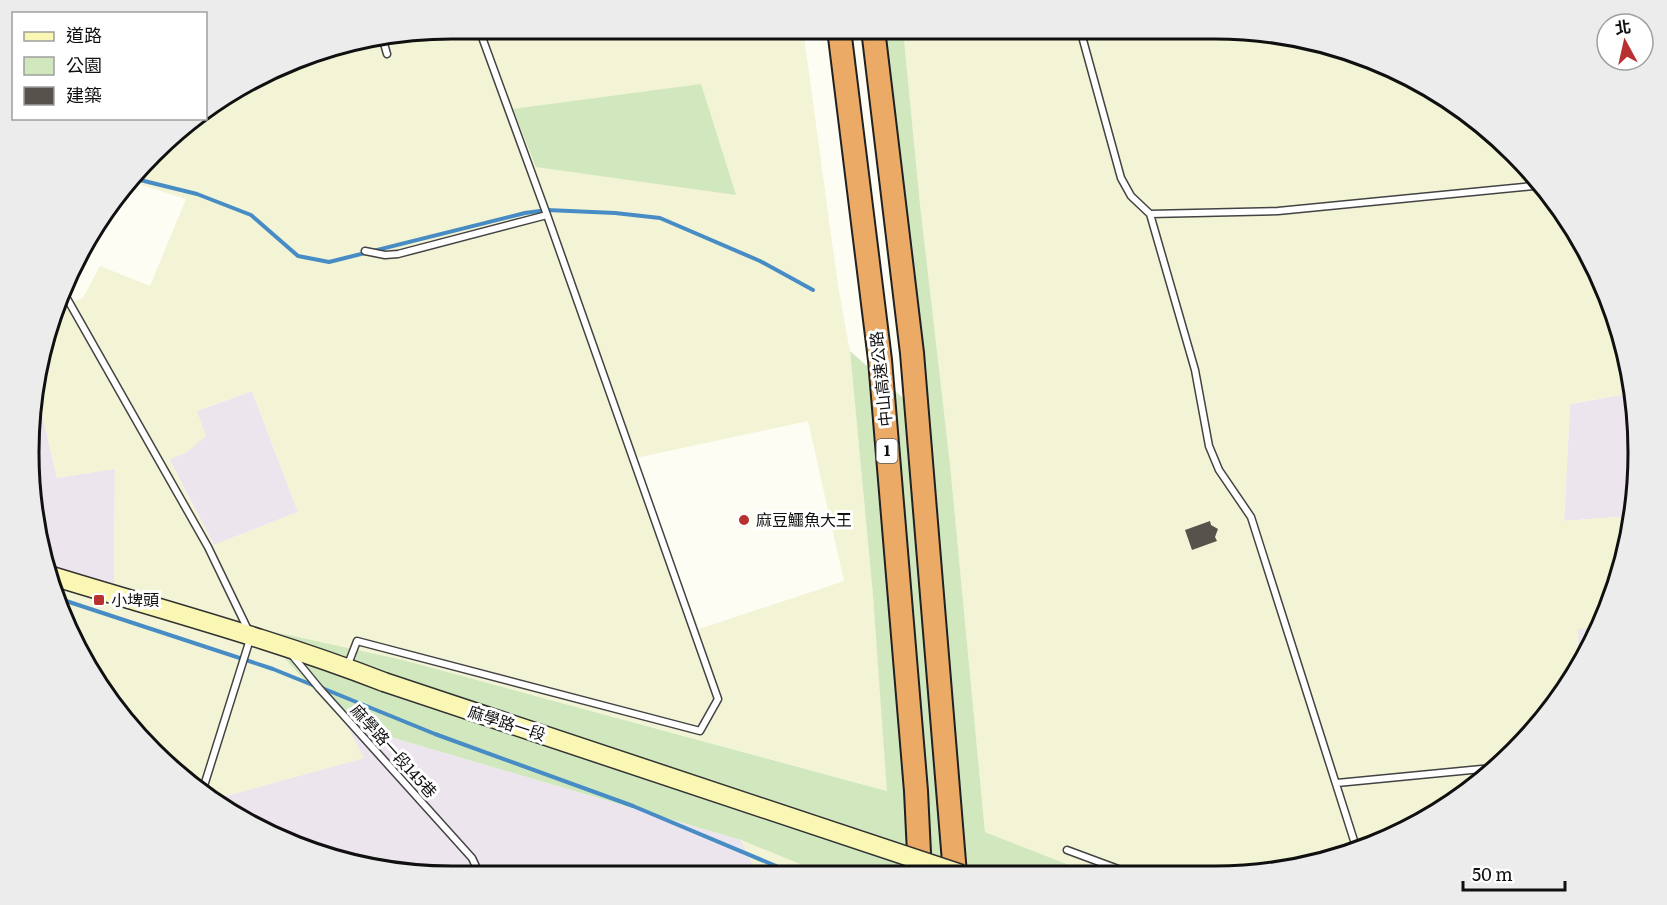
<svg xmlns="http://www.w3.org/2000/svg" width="1667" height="905" viewBox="0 0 1667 905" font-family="Literata,'Noto Sans TC',serif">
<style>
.industrial{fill:#ede5ee}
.farmland{fill:#f3f3d5;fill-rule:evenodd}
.green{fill:#d1e8bf}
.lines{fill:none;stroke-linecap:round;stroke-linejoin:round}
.stream{stroke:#478cc5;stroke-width:4}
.building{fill:#58524d}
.service-casing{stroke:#434343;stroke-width:9}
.secondary-casing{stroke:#323232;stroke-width:21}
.motorway-casing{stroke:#212121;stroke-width:26}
.service{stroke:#fff;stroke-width:6}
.secondary{stroke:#faf6b3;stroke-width:18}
.motorway{stroke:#ebaa65;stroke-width:22}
.secondary-bridge-casing{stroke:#323232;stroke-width:21;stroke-linecap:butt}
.secondary-bridge{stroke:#faf6b3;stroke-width:18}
.poi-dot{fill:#b83130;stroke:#fff;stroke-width:2}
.labels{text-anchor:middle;stroke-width:6;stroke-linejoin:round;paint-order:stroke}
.shield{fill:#fff;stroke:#585858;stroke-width:1.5}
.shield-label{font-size:15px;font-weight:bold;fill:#101010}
.street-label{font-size:16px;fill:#101010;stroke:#fff}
.poi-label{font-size:16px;fill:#101010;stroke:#fff;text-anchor:start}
.rim{fill:none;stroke:#101010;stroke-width:3}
</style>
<rect width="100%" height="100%" fill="#fefdf4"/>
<path class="industrial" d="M252 391 298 512 214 545 169 459 187 452 197 411Z
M1632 393 1638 424 1635 507 1633 516 1564 521 1570 404Z
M38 396 57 478 115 468 114 584 50 568 29 481Z
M1578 628H1598L1582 664 1577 671Z
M346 724 741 840 758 875 425 876 342 862 241 820 215 799 363 758Z"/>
<path class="farmland" d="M453 29H803L838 286 850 351 873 596 888 791 403 660 257 629 346 724 364 758 215 799 134 732 61 615 50 568 114 583 115 469 57 478 38 396 43 343 66 292 72 302 83 298 100 266 150 286 186 199 133 182 192 119 206 118V110L316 51ZM252 391 298 512 214 545 169 460 187 452 206 436 197 411ZM808 421 844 581 699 629 631 459Z
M903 29H1242L1325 43 1426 85 1494 133 1551 194 1595 265 1624 342 1632 393 1570 404 1564 521 1633 516 1616 588 1598 628 1578 629 1577 671 1533 732 1450 805 1376 844 1343 853 1162 873H1140L1077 868 985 832 950 464 920 204Z
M741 840 824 874 758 875Z"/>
<path class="green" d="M880 29H903L920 204 950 464 985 832 1077 868 1140 873 824 874 741 840 346 724 256 628 403 660 887 791 873 596 850 351 921 414Z
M701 84 736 195 536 167 513 109Z"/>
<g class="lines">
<path class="stream" d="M136 179 197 194 251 215 298 256 329 262 525 213 547 210 615 213 660 218 760 261 813 290
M57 598 273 669 315 686
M322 688 435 734 633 806 795 874"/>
</g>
<path class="building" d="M1210 521 1211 525 1218 529 1215 537 1217 541 1192 550 1185 530Z"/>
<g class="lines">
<defs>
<path id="service" d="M1080 29 1121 178 1131 196 1150 214
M383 40 387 54
M365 251 385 255 398 254 547 215
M65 295 208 547 251 636 203 789
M292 655 319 688 472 858 480 875
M347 667 357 641 700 731 718 699 547 215 479 29
M1337 783 1492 768
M1067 850 1129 873
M1357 850 1251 517 1219 470 1209 446 1195 370 1150 214 1278 211 1543 185"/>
<path id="secondary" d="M52 576C163 610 276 640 384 682"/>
<path id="motorway" d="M839 29 880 360 916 791 920 874
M873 29 912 353 955 874"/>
</defs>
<use href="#service" class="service-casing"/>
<use href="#secondary" class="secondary-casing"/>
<use href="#motorway" class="motorway-casing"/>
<use href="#service" class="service"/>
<use href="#secondary" class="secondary"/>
<use href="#motorway" class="motorway"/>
<defs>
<path id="secondary-bridge" d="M384 682 961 874"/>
</defs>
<use href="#secondary-bridge" class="secondary-bridge-casing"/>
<use href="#secondary-bridge" class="secondary-bridge"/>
</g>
<g class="poi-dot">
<circle cx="744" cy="520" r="6"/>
<rect x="93" y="594" width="12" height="12" rx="3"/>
</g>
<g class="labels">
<rect class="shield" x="876.5" y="439" width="21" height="24" rx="4.5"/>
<g class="shield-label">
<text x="887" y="456">1</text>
</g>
<g class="street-label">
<text transform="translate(881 379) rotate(-96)" y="6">中山高速公路</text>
<text transform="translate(507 723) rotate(18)" y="6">麻學路一段</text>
<text transform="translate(394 751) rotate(48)" y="6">麻學路一段145巷</text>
</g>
<g class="poi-label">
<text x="756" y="526">麻豆鱷魚大王</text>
<text x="111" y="606">小埤頭</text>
</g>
</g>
<path d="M0 0H1667V905H0ZM452 39H1215A413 413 0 0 1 1628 452V453A413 413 0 0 1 1215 866H452A413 413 0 0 1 39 453V452A413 413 0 0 1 452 39Z" fill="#ececec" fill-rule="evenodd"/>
<path class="rim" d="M452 39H1215A413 413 0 0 1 1628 452V453A413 413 0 0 1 1215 866H452A413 413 0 0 1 39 453V452A413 413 0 0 1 452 39Z"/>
<rect x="12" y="12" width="195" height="108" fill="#ffffff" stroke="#9f9f9f" stroke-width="1.5"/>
<rect x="24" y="32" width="30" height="9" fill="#faf6b3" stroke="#9f9f9f" stroke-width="1.5"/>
<text x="66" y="42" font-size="18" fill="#101010">道路</text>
<rect x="24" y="57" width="30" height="18" fill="#d1e8bf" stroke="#9f9f9f" stroke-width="1.5"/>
<text x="66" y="72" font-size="18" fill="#101010">公園</text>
<rect x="24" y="87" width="30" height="18" fill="#58524d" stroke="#9f9f9f" stroke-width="1.5"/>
<text x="66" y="102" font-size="18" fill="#101010">建築</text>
<g transform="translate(1625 42) rotate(352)"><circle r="28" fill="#ffffff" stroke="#9f9f9f" stroke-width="1.5"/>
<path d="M0-4.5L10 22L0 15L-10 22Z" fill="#b83130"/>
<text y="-9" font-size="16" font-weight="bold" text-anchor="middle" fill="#101010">北</text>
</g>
<path d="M1463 881v9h102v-9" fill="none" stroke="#101010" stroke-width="3"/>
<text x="1472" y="881" font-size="18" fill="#101010" stroke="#ffffff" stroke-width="4.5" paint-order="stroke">50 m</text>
</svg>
